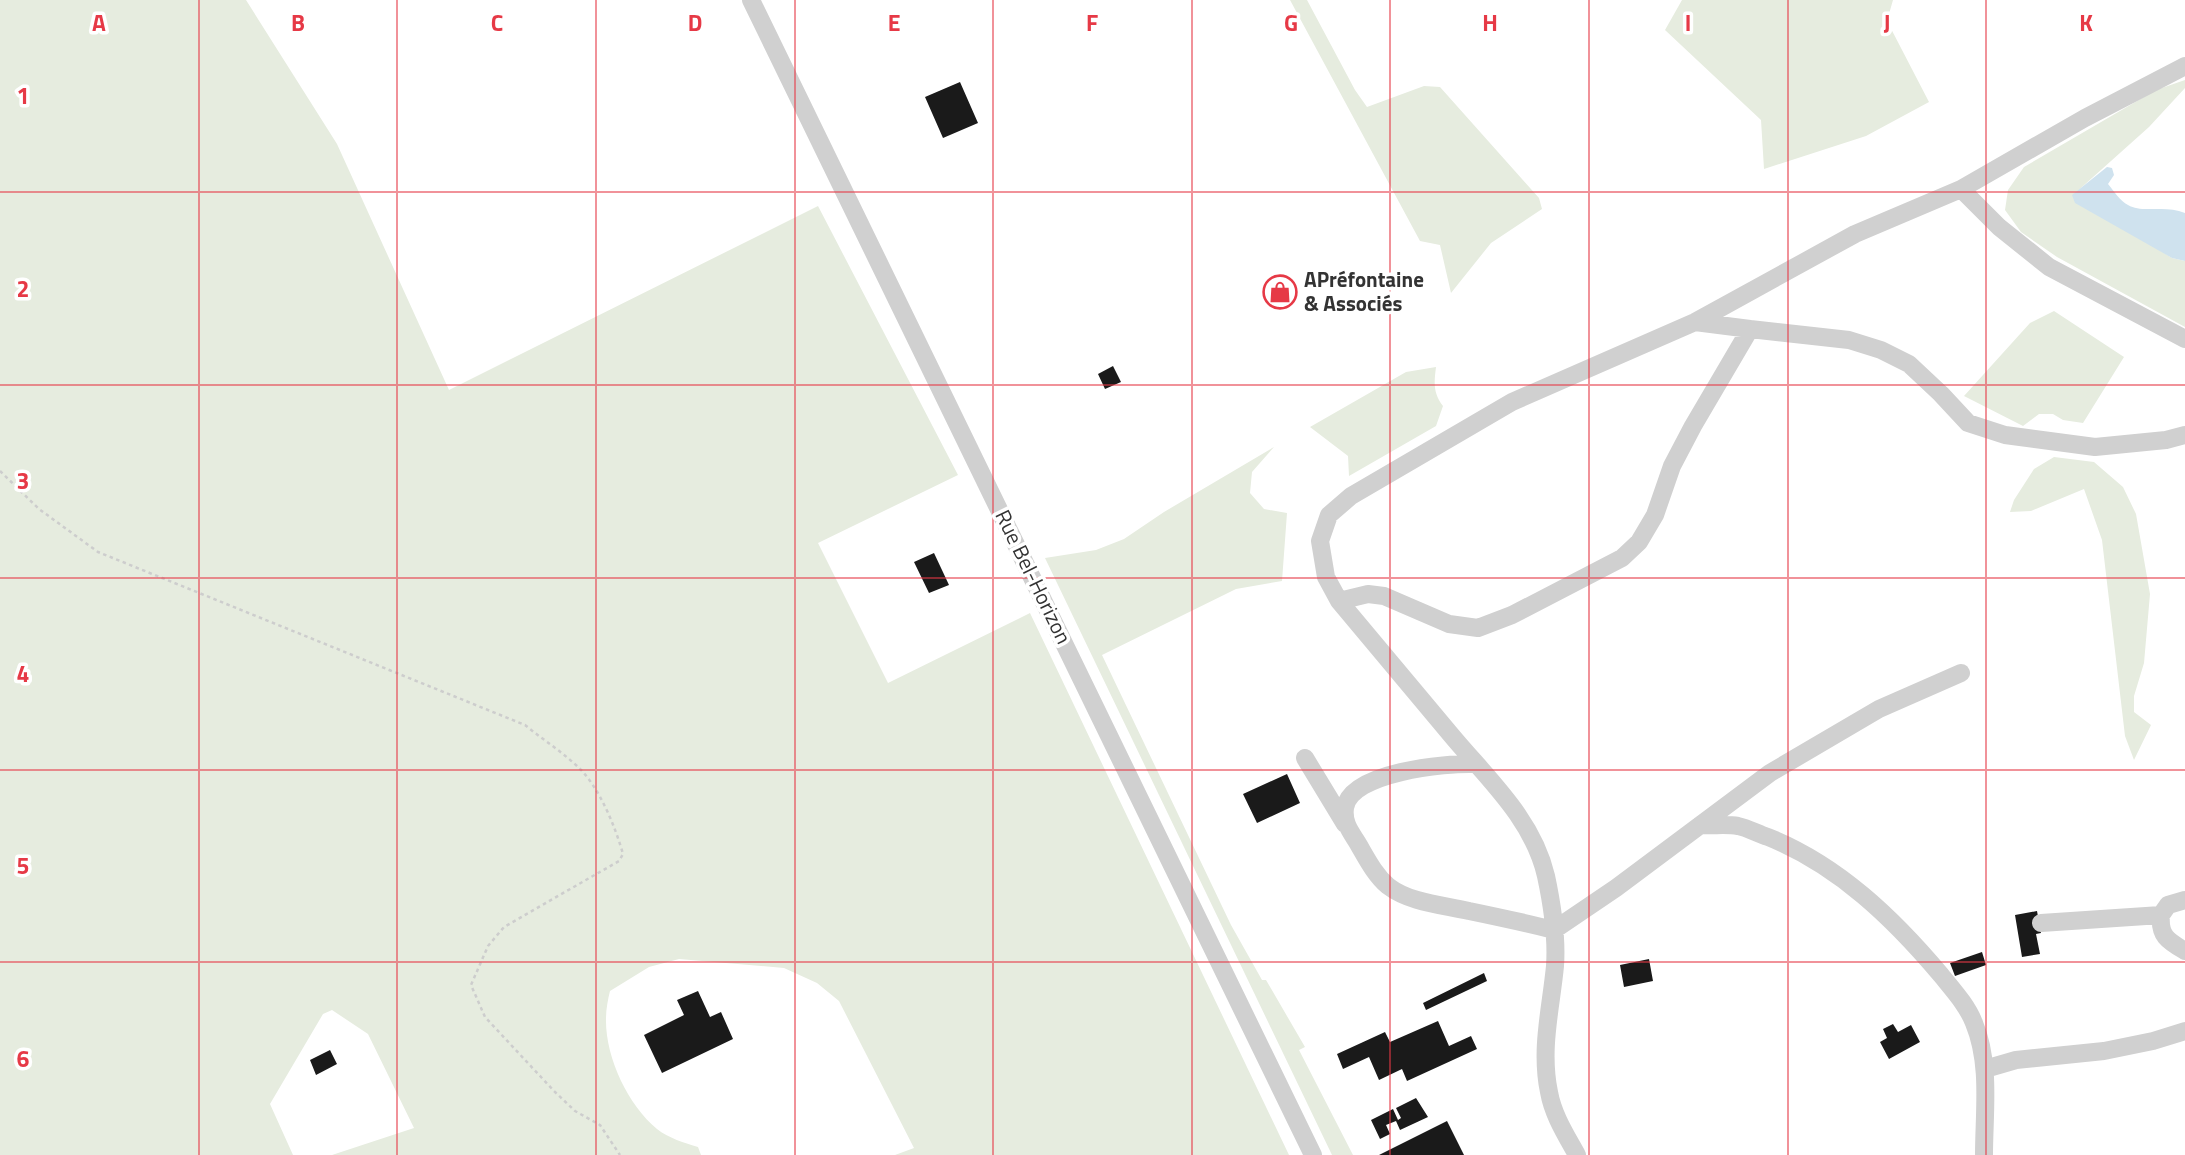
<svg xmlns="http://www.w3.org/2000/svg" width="2185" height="1155" viewBox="0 0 2185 1155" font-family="'Titillium Web',sans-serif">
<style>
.green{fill:#e6ecdf}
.water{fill:#cfe2ee}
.building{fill:#1a1a1a}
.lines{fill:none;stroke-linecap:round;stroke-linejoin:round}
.path{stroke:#cdcdcd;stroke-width:2.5;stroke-dasharray:3.5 3.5;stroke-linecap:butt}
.minor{stroke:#d0d0d0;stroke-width:18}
.grid{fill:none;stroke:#e63946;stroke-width:2;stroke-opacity:0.55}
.labels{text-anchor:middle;stroke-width:7;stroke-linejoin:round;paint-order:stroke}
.poi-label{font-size:21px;font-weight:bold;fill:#333;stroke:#fff;text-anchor:start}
.street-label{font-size:21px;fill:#333;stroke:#fff}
.grid-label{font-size:23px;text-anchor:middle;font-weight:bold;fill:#e63946;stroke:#fff;stroke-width:7;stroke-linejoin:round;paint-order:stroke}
</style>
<rect width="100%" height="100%" fill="#fff"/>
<path class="green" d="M0 0H246L337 144 449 390 818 206 958 475 818 543 888 683 1030 613 1289 1155H895L914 1148 839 1001 817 983 784 968 679 959 649 967 610 991C608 999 606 1009 606 1018 605 1057 628 1105 657 1129 668 1138 685 1143 698 1147L701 1155H332L414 1128 368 1034 332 1010 323 1014 270 1104 293 1155H0Z
M1290 0H1307L1355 90 1367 107 1424 86 1440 87 1539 198 1542 209 1491 243 1451 293 1440 245 1420 241Z
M1682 0H1893L1887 21 1929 102 1866 136 1764 169 1761 120 1665 30Z
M2185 80V88L2149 127 2073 195 2172 258 2185 261V327L2057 257 2021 232 2005 210 2008 190 2024 167 2156 90Z
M2054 311 2124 357 2083 423 2063 420 2053 414H2039L2023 426 1964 396 2030 323Z
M1436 367C1434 383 1433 393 1443 406L1436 426 1349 476 1348 456 1310 427 1406 372Z
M1274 447 1252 472 1250 493 1264 509 1287 513 1282 581 1236 589 1102 655 1231 925 1262 980H1266L1305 1047 1299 1050 1353 1155H1332L1045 558 1096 550 1124 539 1164 512Z
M2054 457 2094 462 2123 487 2136 514 2150 594 2144 663 2134 696V712L2151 725 2134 760 2125 736 2102 540 2084 489 2031 511 2010 512 2014 500 2034 469Z"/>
<path class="water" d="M2107 167 2112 168 2114 175 2108 184C2114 191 2120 201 2128 205 2143 214 2164 204 2185 213V261L2172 258 2075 203 2072 195Z"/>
<path class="building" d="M960 82 978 123 943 138 925 97Z
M1113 366 1121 382 1105 389 1098 374Z
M934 553 949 585 929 593 914 562Z
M1287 774 1300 803 1257 823 1243 794Z
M2037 911 2041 933 2036 934 2040 954 2022 957 2015 915Z
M1982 952 1986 965 1955 976 1950 963Z
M1649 959 1653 981 1624 987 1620 965Z
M1484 973 1487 981 1426 1010 1423 1003Z
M698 991 710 1017 721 1012 733 1039 662 1073 644 1035 684 1015 677 1000Z
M1438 1021 1449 1046 1471 1036 1477 1049 1407 1081 1402 1069 1379 1080 1369 1057 1343 1069 1337 1054 1385 1032 1390 1042Z
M1893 1024 1898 1032 1911 1025 1920 1042 1889 1059 1880 1042 1887 1038 1883 1029Z
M330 1050 337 1064 316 1075 310 1060Z
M1416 1098 1428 1117 1400 1130 1396 1121 1386 1125 1390 1134 1380 1139 1371 1120 1393 1109 1398 1120 1401 1118 1396 1108Z
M1447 1121 1464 1155H1379Z"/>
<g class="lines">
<path class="path" d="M0 471 39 509 98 552 525 725C542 739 561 751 577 766 599 786 615 826 623 854L619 861 504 927 488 946 471 985 485 1017 554 1091 575 1111 600 1125 620 1155"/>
<path class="minor" d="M751 0 1313 1155
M1961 189 1999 227 2049 267 2185 339
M1695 322 1750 329
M1339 601 1368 594 1384 596 1449 624 1478 628 1512 615 1622 558 1639 542 1655 515 1672 466 1693 426 1750 329 1849 340 1881 350 1909 364 1941 394 1968 423 2005 435 2095 447 2166 440 2185 435
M1305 758 1345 824
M1475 764C1446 763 1350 772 1345 808 1343 822 1350 831 1357 842 1366 857 1374 874 1388 886 1410 903 1443 905 1469 911 1498 917 1526 923 1554 930L1616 888 1770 773 1879 709 1961 673
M1700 825C1713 826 1726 824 1738 826 1748 828 1758 834 1768 837 1838 865 1893 918 1941 975 1953 990 1967 1005 1974 1023 1991 1064 1984 1112 1984 1155
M2161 915C2159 936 2168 941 2185 951
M2041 923 2161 915 2168 905 2185 900
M1985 1069 2016 1060 2104 1051 2153 1041 2185 1031
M1577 1155C1566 1135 1553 1115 1549 1092 1540 1049 1551 1008 1555 966 1557 937 1552 904 1546 876 1533 819 1487 778 1452 736 1414 691 1377 646 1339 601L1326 577 1320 541 1329 515 1351 496 1512 402 1695 322 1855 234 1961 189 2085 118 2185 66"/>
</g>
<path class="grid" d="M199 0V1155M397 0V1155M596 0V1155M795 0V1155M993 0V1155M1192 0V1155M1390 0V1155M1589 0V1155M1788 0V1155M1986 0V1155M0 192H2185M0 385H2185M0 578H2185M0 770H2185M0 962H2185"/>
<defs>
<symbol id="shop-ring" viewBox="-11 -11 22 22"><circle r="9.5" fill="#fff" stroke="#e63946" stroke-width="1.5"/><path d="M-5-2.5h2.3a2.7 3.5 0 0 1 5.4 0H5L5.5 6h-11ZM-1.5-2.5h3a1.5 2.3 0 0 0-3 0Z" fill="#e63946"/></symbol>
</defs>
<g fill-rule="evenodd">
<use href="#shop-ring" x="1261" y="273" width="38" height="38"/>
</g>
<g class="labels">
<g class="poi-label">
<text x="1304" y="287">APréfontaine<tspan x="1304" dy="24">&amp; Associés</tspan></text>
</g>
<g class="street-label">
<text transform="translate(1033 577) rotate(64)" y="7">Rue Bel-Horizon</text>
</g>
</g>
<g class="grid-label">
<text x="99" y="31">A</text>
<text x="298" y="31">B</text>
<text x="497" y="31">C</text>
<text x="695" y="31">D</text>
<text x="894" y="31">E</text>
<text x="1092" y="31">F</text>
<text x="1291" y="31">G</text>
<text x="1490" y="31">H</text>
<text x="1688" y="31">I</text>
<text x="1887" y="31">J</text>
<text x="2086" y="31">K</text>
<text x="23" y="104">1</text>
<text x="23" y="297">2</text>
<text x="23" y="489">3</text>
<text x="23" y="682">4</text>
<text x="23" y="874">5</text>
<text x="23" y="1067">6</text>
</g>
</svg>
